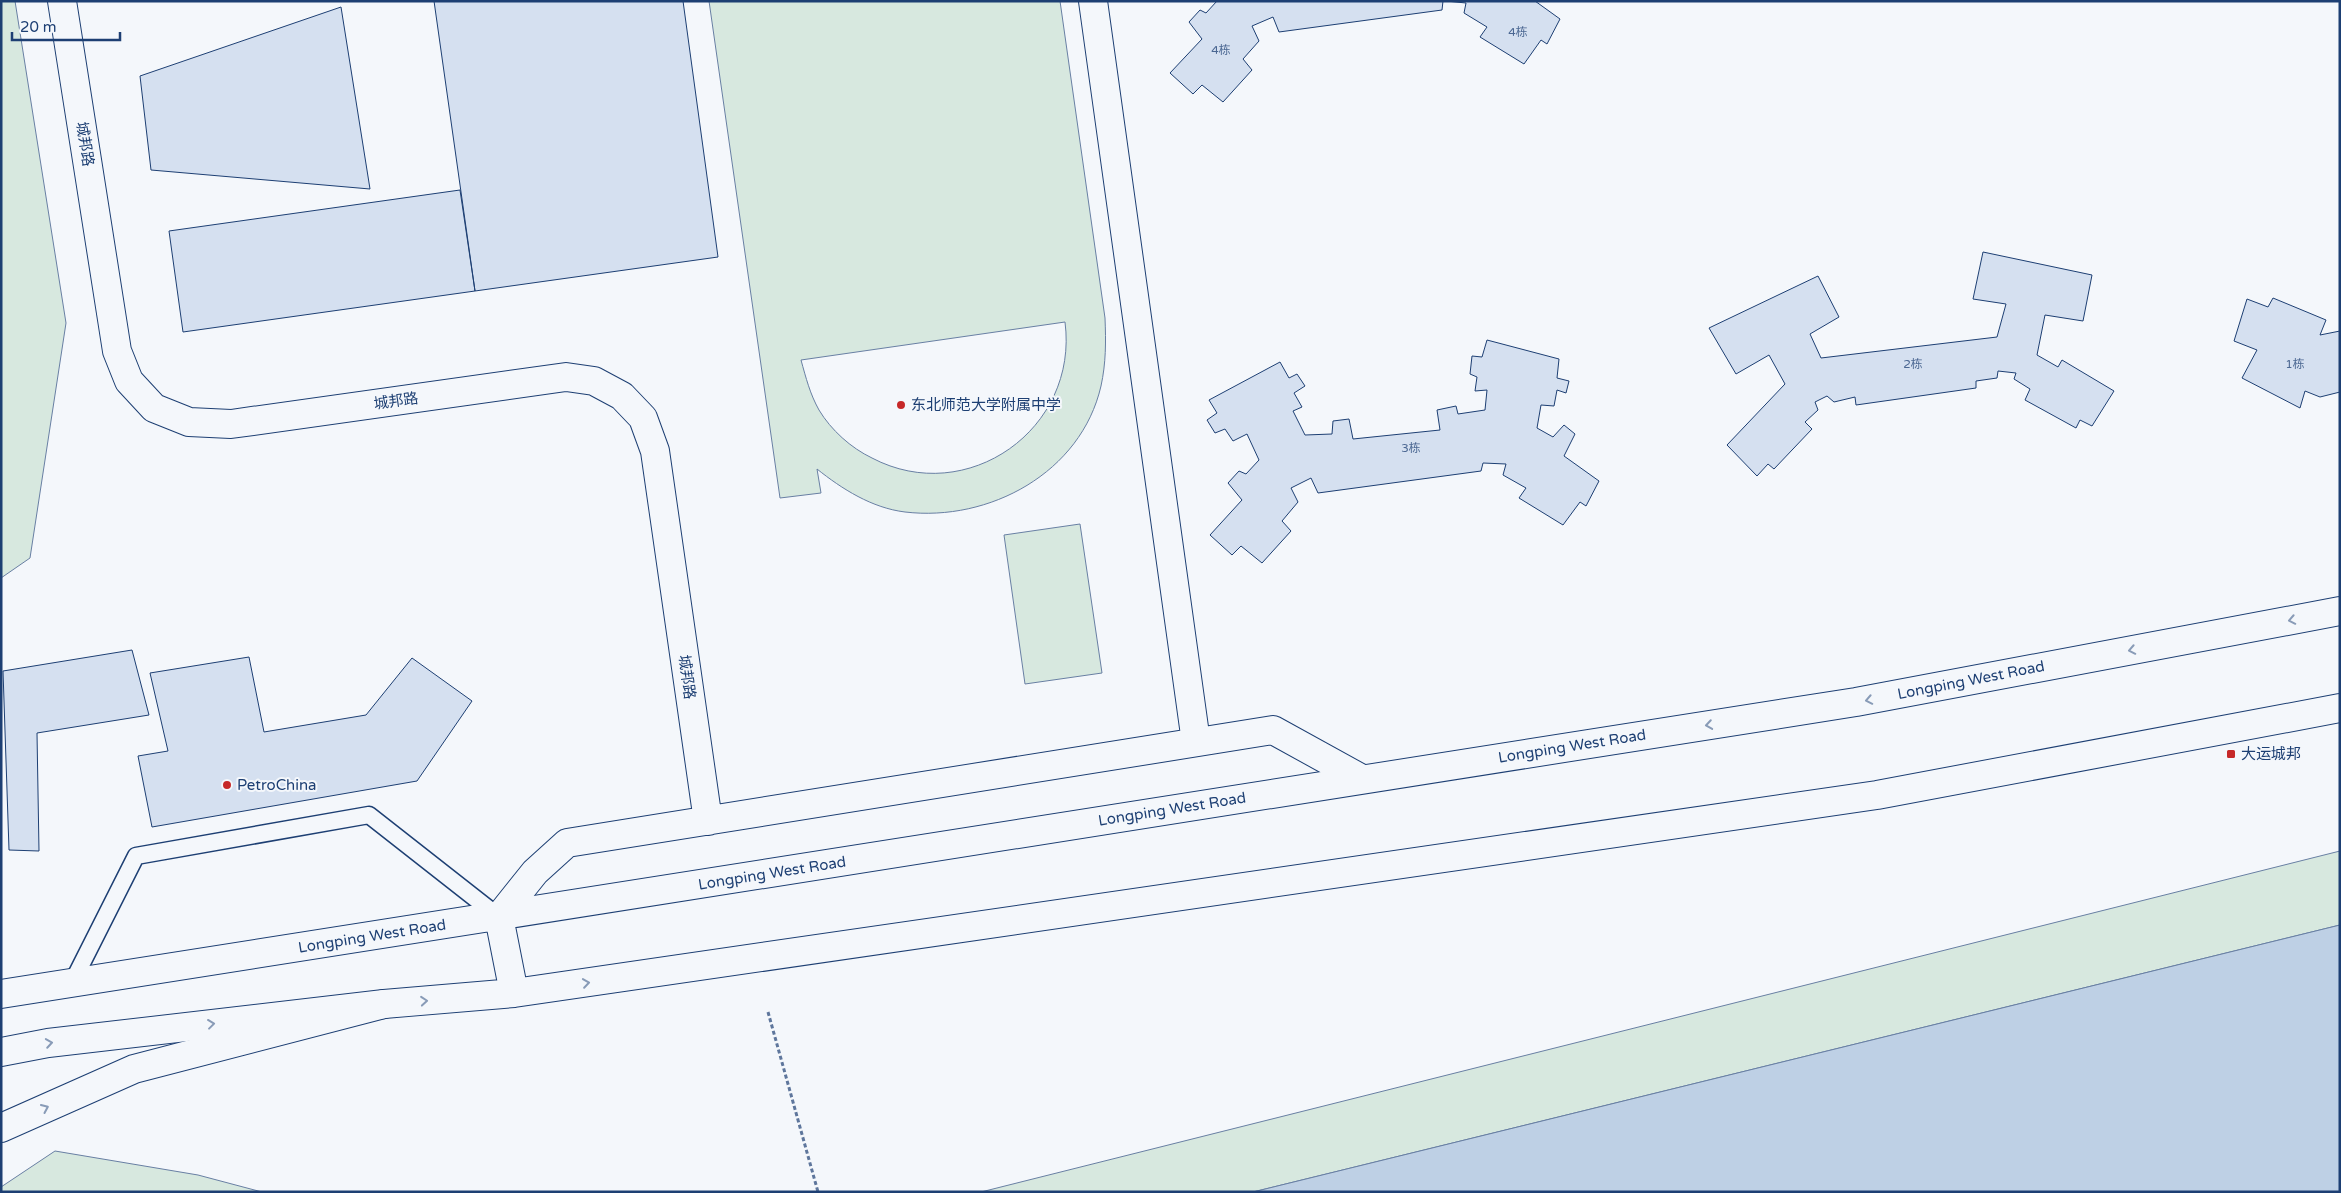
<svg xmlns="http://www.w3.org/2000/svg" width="2341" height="1193" viewBox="0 0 2341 1193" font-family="'Varela Round','Noto Sans SC',sans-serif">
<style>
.green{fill:#d7e8df;stroke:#687fa3;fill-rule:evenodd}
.water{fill:#bed0e5;stroke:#687fa3}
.building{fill:#d5e0f0;stroke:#1d3f73}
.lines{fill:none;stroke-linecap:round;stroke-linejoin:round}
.lane-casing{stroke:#1d3f73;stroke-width:19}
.secondary-casing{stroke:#1d3f73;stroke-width:30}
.primary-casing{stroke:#1d3f73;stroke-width:30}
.highway-casing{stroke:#1d3f73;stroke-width:30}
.path{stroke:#5e769c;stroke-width:3;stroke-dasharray:4 2.5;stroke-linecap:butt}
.lane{stroke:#f4f7fb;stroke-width:16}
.secondary{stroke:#f4f7fb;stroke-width:28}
.primary{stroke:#f4f7fb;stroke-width:28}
.highway{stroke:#f4f7fb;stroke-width:28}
.oneway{stroke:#889bb7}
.poi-dot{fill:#c62828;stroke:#f4f7fb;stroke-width:2}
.labels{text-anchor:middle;stroke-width:4;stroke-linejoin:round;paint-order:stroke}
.number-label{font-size:12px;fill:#4b6792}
.street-label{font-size:15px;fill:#1d3f73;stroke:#f4f7fb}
.poi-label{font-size:15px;fill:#1d3f73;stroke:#f4f7fb;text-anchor:start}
</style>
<rect width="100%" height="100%" fill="#f4f7fb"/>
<path class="green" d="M1 1H15L66 323 30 558 1 578Z
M709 1H1060L1105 318C1106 342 1106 363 1101 386 1081 473 989 522 905 512 872 508 842 489 817 469L821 493 780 498ZM1065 322C1079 429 967 508 872 458 851 448 831 430 819 410 810 394 806 378 801 360Z
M1080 524 1102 673 1025 684 1004 535Z
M2340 851V925L1253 1192H981Z
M55 1151 198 1175 262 1192H1V1187Z"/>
<path class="water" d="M2340 925V1192H1253Z"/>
<path class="building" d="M434 1H683L718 257 475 291Z
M1217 1H1443L1442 10 1279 32 1273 17 1252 26 1259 41 1243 59 1252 70 1223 102 1202 85 1193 94 1170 73 1202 39 1189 22 1200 10 1206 13Z
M1446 1H1535L1560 19 1547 44 1541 40 1524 64 1480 37 1487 27 1464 13 1466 3Z
M341 7 370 189 151 170 140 76Z
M460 190 475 291 183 332 169 231Z
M1983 252 2092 275 2083 321 2045 315 2037 355 2058 367 2062 360 2114 391 2092 426 2080 420 2076 428 2025 400 2030 389 2014 379 2016 373 1998 371 1997 378 1976 381V388L1856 405 1855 397 1834 402 1827 396 1815 402 1818 410 1805 422 1812 429 1774 469 1768 464 1757 476 1727 445 1785 384 1769 355 1736 374 1709 328 1818 276 1839 317 1810 334 1821 358 1997 337 2006 304 1973 299Z
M2273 298 2326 320 2320 335 2340 331V392L2320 397 2305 391 2300 408 2242 378 2257 350 2234 341 2247 299 2268 307Z
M1487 340 1559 359 1557 378 1569 381 1566 393 1557 390 1554 406 1541 405 1537 428 1553 437 1564 425 1575 434 1564 456 1599 481 1586 506 1580 502 1563 525 1519 498 1526 488 1503 475 1506 464 1483 463 1481 471 1318 493 1311 478 1291 488 1298 502 1282 521 1291 531 1262 563 1241 546 1232 555 1210 535 1242 500 1228 483 1239 471 1246 474 1259 460 1247 434 1233 441 1225 429 1215 433 1207 420 1217 413 1209 400 1280 362 1289 378 1297 374 1305 386 1294 393 1302 407 1293 411 1305 435 1332 434 1333 421 1349 419 1353 439 1440 430 1437 410 1456 406 1458 414 1485 410 1487 390 1475 391 1477 377 1470 374 1472 356 1482 357Z
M132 650 149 715 37 733 39 851 9 850 3 671Z
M249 657 264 732 366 715 412 658 472 701 417 781 152 827 138 756 168 751 150 673Z"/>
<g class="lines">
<defs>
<path id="lane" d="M73 981 136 856 369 815 499 917"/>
<path id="secondary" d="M62 1 117 351 129 381 154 408 189 422 231 424 566 377 594 381 622 396 643 418 655 451 708 821
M1093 1 1196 742
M499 917 535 872 567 843 1273 730 1362 779"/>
<path id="primary" d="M499 917 514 993
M1 994 1856 702 2340 611
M1 1052 48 1043 384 1004 514 993 1877 795 2340 708"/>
<path id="highway" d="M1 1128 134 1069 384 1004"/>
</defs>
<use href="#lane" class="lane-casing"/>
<use href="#secondary" class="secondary-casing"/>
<use href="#primary" class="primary-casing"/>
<use href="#highway" class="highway-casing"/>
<path class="path" d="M768 1012 818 1192"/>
<use href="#lane" class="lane"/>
<use href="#secondary" class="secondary"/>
<use href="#primary" class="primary"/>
<use href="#highway" class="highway"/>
</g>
<defs><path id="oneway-chevron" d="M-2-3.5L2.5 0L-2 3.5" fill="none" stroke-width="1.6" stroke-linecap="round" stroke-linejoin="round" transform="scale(1.25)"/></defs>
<g class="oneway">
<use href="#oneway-chevron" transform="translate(2292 620) rotate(169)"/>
<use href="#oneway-chevron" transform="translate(2132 650) rotate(169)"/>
<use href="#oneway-chevron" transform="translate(1869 700) rotate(169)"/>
<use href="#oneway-chevron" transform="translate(1709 725) rotate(171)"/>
<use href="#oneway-chevron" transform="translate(586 983) rotate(-8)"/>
<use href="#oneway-chevron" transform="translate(424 1001) rotate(-5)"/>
<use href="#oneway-chevron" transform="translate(211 1024) rotate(-7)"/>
<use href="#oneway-chevron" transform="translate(49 1043) rotate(-9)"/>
<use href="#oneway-chevron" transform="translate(45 1108) rotate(-24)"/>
</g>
<g class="poi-dot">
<circle cx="901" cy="405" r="5"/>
<rect x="2226" y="749" width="10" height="10" rx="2.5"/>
<circle cx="227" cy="785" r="5"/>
</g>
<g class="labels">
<g class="number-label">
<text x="1518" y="36">4栋</text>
<text x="1221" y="54">4栋</text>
<text x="1913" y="368">2栋</text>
<text x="2295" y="368">1栋</text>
<text x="1411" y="452">3栋</text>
</g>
<g class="street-label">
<text transform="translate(85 144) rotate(81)" y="5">城邦路</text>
<text transform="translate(396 401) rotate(-8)" y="5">城邦路</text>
<text transform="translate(687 677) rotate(82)" y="5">城邦路</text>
<text transform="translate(1971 680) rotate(-11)" y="5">Longping West Road</text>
<text transform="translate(1572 746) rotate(-9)" y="5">Longping West Road</text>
<text transform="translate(1172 809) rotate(-9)" y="5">Longping West Road</text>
<text transform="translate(772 873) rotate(-9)" y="5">Longping West Road</text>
<text transform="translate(372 936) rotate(-9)" y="5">Longping West Road</text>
</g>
<g class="poi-label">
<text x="911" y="410">东北师范大学附属中学</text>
<text x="2241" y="759">大运城邦</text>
<text x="237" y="790">PetroChina</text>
</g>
</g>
<rect width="2341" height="1193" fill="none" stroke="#1d3f73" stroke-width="5"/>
<path d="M12 32v8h108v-8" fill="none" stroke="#1d3f73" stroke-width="2.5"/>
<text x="20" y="32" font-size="15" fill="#1d3f73" stroke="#f4f7fb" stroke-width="4" paint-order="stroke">20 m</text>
</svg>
